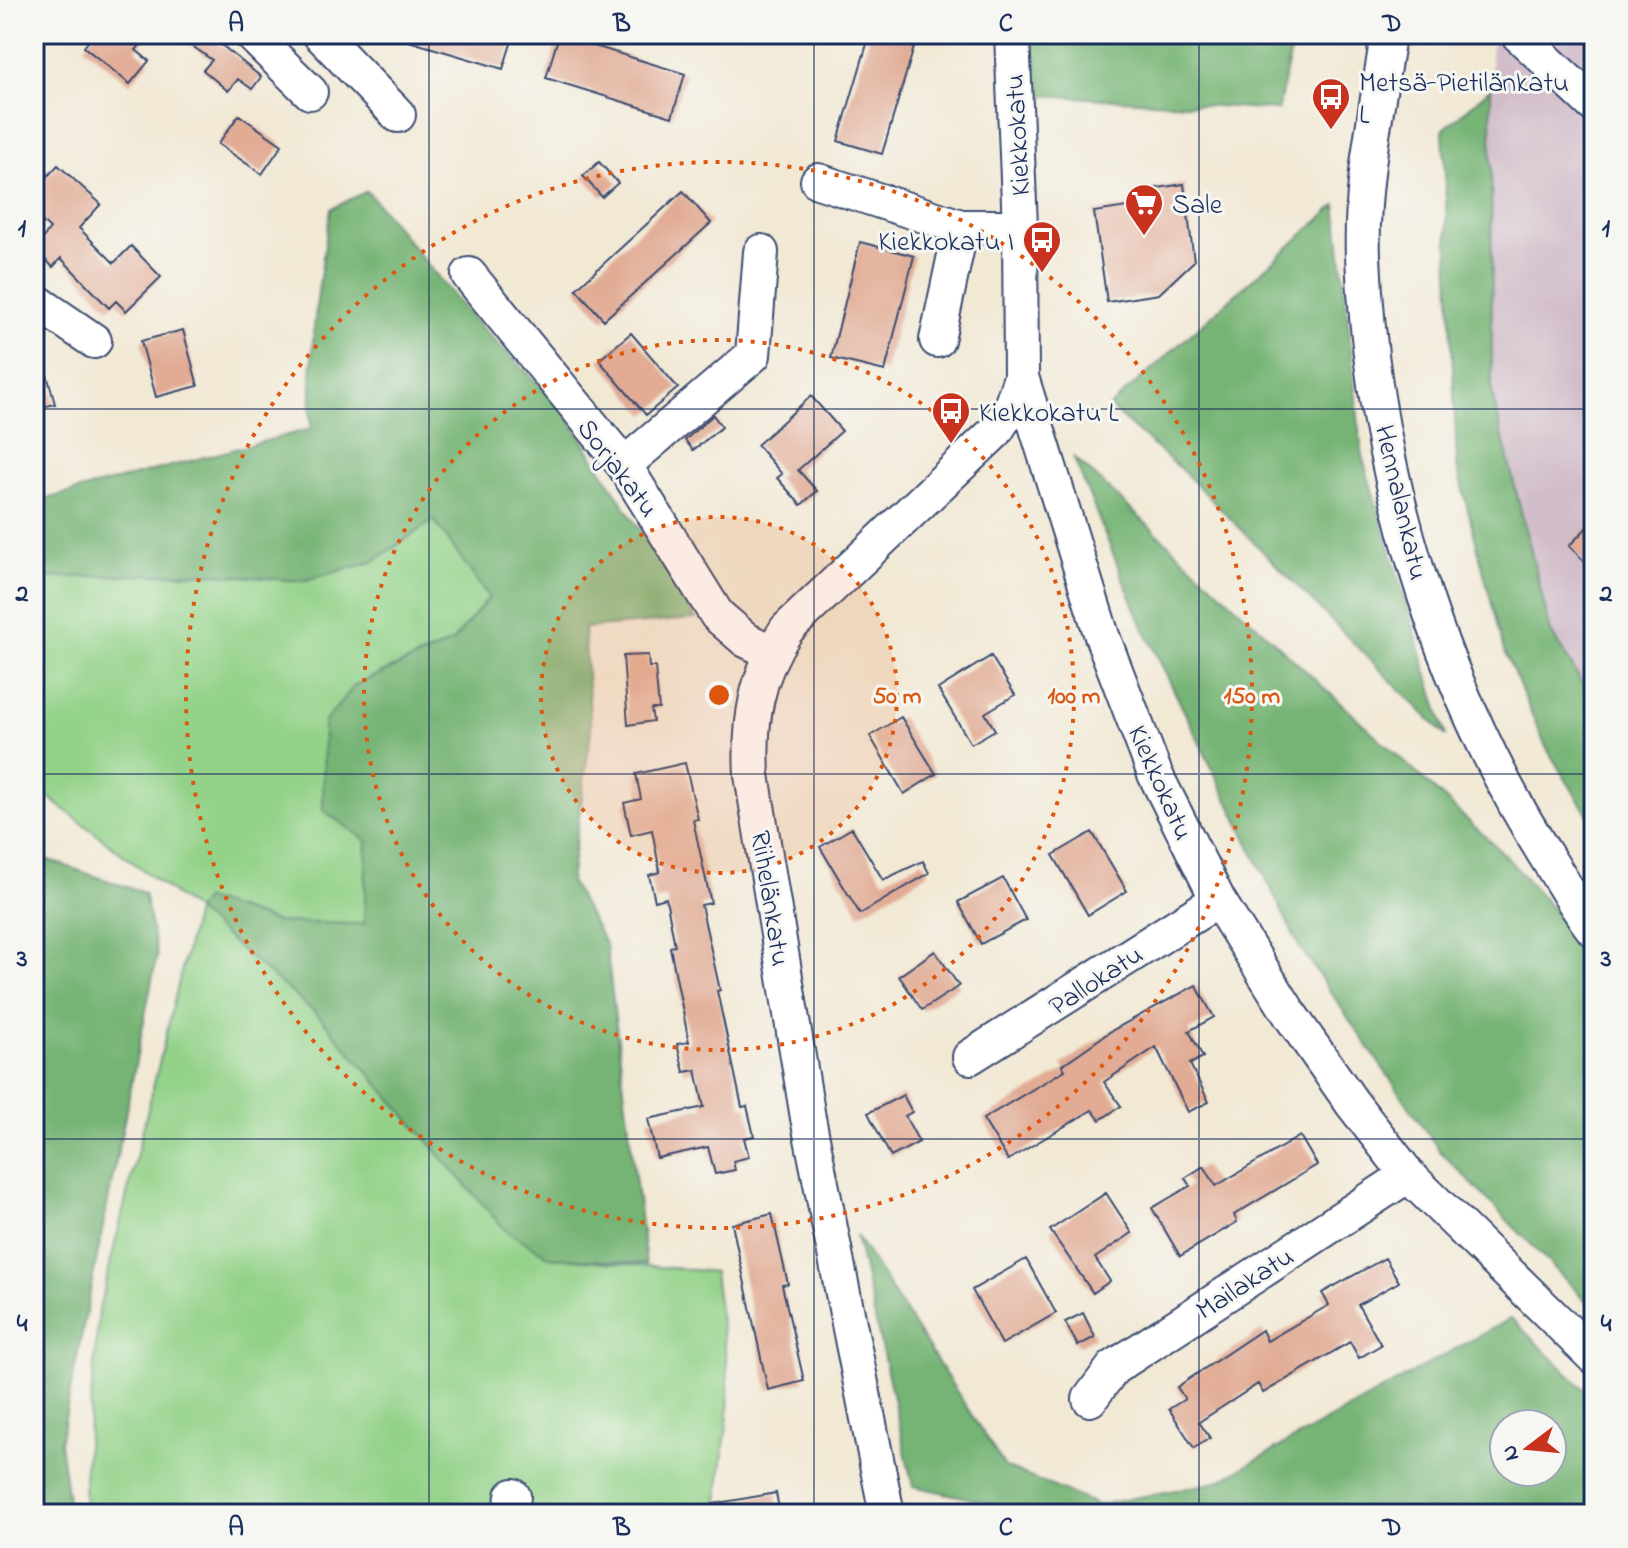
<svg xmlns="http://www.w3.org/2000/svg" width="1628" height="1548" viewBox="0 0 1628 1548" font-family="'Indie Flower',sans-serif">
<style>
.industrial{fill:#d1bdc9}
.green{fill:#93d288;stroke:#578073;stroke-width:2}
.forest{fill:#76b474;stroke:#487269;stroke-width:2;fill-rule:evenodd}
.building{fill:#e1ab94}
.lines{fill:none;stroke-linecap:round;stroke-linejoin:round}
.minor-casing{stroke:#3b4b70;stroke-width:38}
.minor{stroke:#fff;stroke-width:34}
.grid{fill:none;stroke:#1b2f5e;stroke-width:2;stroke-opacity:0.55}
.ring{fill:none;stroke:#de5710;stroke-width:4;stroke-dasharray:4 8}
.labels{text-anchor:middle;stroke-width:6;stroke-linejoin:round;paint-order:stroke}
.poi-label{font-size:28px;fill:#1b2f5e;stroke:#f6f6f2;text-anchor:start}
.street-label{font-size:28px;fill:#1b2f5e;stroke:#f6f6f2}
.centre{fill:#de5710;stroke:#f6f6f2;stroke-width:4}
.ring-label{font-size:24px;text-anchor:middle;font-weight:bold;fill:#de5710;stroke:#f6f6f2;stroke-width:6;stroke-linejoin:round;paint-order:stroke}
.neatline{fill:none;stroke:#1b2f5e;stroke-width:3}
.grid-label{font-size:26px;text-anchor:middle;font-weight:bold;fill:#1b2f5e}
</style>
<rect width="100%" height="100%" fill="#f6f6f2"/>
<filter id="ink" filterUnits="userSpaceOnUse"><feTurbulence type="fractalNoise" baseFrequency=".0125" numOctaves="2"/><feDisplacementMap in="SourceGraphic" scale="16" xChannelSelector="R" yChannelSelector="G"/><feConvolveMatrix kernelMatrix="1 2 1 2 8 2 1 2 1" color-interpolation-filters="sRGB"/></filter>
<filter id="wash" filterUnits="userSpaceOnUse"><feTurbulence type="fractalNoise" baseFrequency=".006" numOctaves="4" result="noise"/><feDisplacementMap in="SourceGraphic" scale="32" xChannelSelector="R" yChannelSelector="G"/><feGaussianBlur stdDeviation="1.8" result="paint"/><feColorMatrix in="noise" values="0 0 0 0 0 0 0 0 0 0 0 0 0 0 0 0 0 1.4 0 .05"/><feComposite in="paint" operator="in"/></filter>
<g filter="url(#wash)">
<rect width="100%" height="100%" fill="#f2e9d5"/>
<path class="industrial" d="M1494 34H1594V705L1551 637 1492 394 1491 53Z"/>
<path class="green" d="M434 520 489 597 452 642 355 685 323 810 367 841 364 925 277 922 205 899 196 911 320 1017 550 1257 714 1272C719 1319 731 1367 728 1415 725 1448 717 1480 718 1514H85L84 1479 99 1310 196 911 34 786V578L204 573 302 581 372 562Z"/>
<path class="forest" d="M1033 34H1294L1278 110 1028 94Z
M1491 88 1492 394 1551 632 1594 702V825L1547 749 1503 648 1457 467 1443 130Z
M367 191 471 317 561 406 696 619 584 628 591 731 570 881 606 945 646 1264 550 1257 505 1230 320 1017 196 911 205 899 277 922 364 924 367 841 323 810 324 722 355 685 452 642 489 598 434 520 372 562 302 581 204 573 34 578V502L311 429C309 350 317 287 331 209Z
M1336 205 1362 456 1446 736 1184 472 1109 407Z
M1073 456 1502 852 1594 956V1309L1439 1150 1299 946 1143 627Z
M34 855 144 893 157 955 60 1443 70 1514H34Z
M856 1235 1005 1467 1098 1505 1217 1482 1511 1318 1594 1399V1514H1039L913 1486ZM1552 1424V1472H1504V1424Z"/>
<g id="blocks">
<path class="building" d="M94 34H149L136 50 149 61 130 84 84 47Z
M175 34H208L261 77 252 89 238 79 228 91 203 70 212 60Z
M403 34H514L503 69 402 39Z
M870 34H918L882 154 838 141Z
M559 35 685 74 672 117 546 78Z
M239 115 282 145 262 174 218 144Z
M599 162 618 183 602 197 583 176Z
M58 165 101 204 79 228 114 263 131 246 161 277 126 311 116 301 109 308 61 258 53 267 34 249 50 229 34 214V191Z
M1184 184 1194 261 1159 294 1107 302 1094 212 1147 204 1145 190Z
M683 191 711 223 604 320 576 289Z
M860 242 914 256 885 371 831 358Z
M183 330 198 386 156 397 141 341Z
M631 333 678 388 646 415 599 360Z
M40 349 55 404 34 409V350Z
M811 396 842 431 798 470 817 491 801 505 777 478 782 474 757 445Z
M713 415 722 427 693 450 685 440Z
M1594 520V571L1569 546Z
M648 655 649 667H655L659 709H651L653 721 628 725 623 656Z
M991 656 1015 695 985 713 995 730 971 744 938 689Z
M901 717 936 774 904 794 870 736Z
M685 763 698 819 693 820 711 903 701 905 720 990 717 991 742 1107 747 1106 754 1136 744 1138 749 1157 733 1161 735 1170 715 1174 708 1147 657 1158 648 1119 704 1107 696 1070 684 1072 677 1044 689 1042 670 947 675 946 666 898 655 901 649 875 660 872 652 830 631 835 624 803 641 799 636 774Z
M852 828 883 880 923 861 929 873 860 914 820 847Z
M1092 832 1127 891 1088 915 1053 855Z
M1003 878 1026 920 981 944 958 902Z
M935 951 959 986 922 1010 899 976Z
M1196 985 1214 1017 1189 1031 1203 1057 1190 1064 1209 1102 1188 1112 1156 1047 1104 1082 1121 1106 1100 1120 1092 1110 1008 1160 983 1119 1065 1070 1062 1065 1111 1031Z
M903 1095 912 1112 905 1116 919 1142 891 1157 868 1113Z
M1300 1136 1317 1165 1234 1215 1237 1222 1180 1256 1152 1208 1190 1186 1185 1178 1204 1166 1216 1186Z
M1106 1193 1132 1233 1095 1258 1110 1281 1093 1293 1050 1230Z
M772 1214 788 1284 782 1285 804 1381 768 1390 732 1224Z
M1385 1258 1399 1282 1358 1305 1381 1345 1359 1358 1350 1342 1263 1393 1258 1384 1199 1422 1210 1438 1194 1448 1169 1409 1185 1399 1177 1387 1262 1330 1267 1341 1329 1305 1322 1293Z
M1026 1259 1056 1313 1002 1344 972 1290Z
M1083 1313 1095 1337 1078 1346 1065 1322Z
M776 1493 780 1514H714L713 1504Z"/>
</g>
</g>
<g filter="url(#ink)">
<use href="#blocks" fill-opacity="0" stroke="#3b4b70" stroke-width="2"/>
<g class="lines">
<defs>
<path id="minor" d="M251 34 310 92
M320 34 398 115
M1012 34 1020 227 1021 377 1102 636 1155 774 1218 900 1291 1016 1352 1103 1408 1175 1594 1357
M1388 34C1378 107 1360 183 1363 257 1372 469 1437 685 1551 864 1565 886 1578 910 1594 930
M1518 34 1594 105
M818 181 961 227H1020
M469 275 624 465 717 615 746 640 771 652
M34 300 94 341
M937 340 961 227
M624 465 753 355 761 252
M970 1057 1218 900
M1090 1399 1113 1368 1408 1175
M511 1514 513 1496
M887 1514 808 1118 752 775C749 721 756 674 787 629L995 432 1011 407 1021 377"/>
</defs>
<use href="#minor" class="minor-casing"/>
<use href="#minor" class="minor"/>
</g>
</g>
<path class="grid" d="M429 34V1514M814 34V1514M1199 34V1514M34 409H1594M34 774H1594M34 1139H1594"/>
<circle cx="719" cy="695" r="178" fill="#de5710" fill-opacity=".12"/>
<g class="ring">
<circle cx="719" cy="695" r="178"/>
<circle cx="719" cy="695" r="355"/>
<circle cx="719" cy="695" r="533"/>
</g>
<defs>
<symbol id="bus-pin" viewBox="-11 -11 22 30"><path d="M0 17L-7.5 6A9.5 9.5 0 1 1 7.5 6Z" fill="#c8321e" stroke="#f6f6f2"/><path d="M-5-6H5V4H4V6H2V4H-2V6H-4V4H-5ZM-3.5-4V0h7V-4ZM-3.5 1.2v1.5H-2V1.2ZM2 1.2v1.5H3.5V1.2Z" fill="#fff"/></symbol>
<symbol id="supermarket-pin" viewBox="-11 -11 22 30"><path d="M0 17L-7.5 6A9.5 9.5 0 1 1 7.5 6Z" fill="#c8321e" stroke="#f6f6f2"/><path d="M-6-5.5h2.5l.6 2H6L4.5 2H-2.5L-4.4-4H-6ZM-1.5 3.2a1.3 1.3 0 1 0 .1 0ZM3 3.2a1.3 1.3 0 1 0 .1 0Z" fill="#fff"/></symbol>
</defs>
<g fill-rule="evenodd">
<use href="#bus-pin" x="1309" y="75" width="44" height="60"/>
<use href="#supermarket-pin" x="1122" y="181" width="44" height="60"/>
<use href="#bus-pin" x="1020" y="218" width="44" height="60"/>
<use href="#bus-pin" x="929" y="389" width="44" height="60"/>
</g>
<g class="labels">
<g class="poi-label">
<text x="1359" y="91">Metsä-Pietilänkatu<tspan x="1359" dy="32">L</tspan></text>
<text x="1172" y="213">Sale</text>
<text x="1014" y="250" text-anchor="end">Kiekkokatu I</text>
<text x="979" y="421">Kiekkokatu L</text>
</g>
<g class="street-label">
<text transform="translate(1016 135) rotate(-93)" y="10">Kiekkokatu</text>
<text transform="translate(619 467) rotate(53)" y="10">Sorjakatu</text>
<text transform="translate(1403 502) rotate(77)" y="10">Hennalankatu</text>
<text transform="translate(1162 782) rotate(66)" y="10">Kiekkokatu</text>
<text transform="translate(772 898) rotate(81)" y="10">Riihelänkatu</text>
<text transform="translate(1095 979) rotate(-33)" y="10">Pallokatu</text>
<text transform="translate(1244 1282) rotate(-33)" y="10">Mailakatu</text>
</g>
</g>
<circle cx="719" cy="695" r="12" class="centre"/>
<g class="ring-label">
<text x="897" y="703">50 m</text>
<text x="1074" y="703">100 m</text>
<text x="1252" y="703">150 m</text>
</g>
<rect width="1628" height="1548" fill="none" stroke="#f6f6f2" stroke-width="88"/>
<g transform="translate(1528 1448) rotate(254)"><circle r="38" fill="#f6f6f2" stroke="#9ea6b7" stroke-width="2"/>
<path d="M0-6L14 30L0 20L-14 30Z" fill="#c8321e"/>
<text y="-12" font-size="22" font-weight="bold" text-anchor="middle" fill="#1b2f5e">N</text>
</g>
<rect x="44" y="44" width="1540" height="1460" class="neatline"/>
<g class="grid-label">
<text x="236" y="31">A</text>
<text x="622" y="31">B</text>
<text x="1006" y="31">C</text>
<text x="1392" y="31">D</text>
<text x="22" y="236">1</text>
<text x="1606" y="236">1</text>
<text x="22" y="601">2</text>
<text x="1606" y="601">2</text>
<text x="22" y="966">3</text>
<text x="1606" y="966">3</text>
<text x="22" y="1331">4</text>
<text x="1606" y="1331">4</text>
<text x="236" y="1535">A</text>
<text x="622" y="1535">B</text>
<text x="1006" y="1535">C</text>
<text x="1392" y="1535">D</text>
</g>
</svg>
